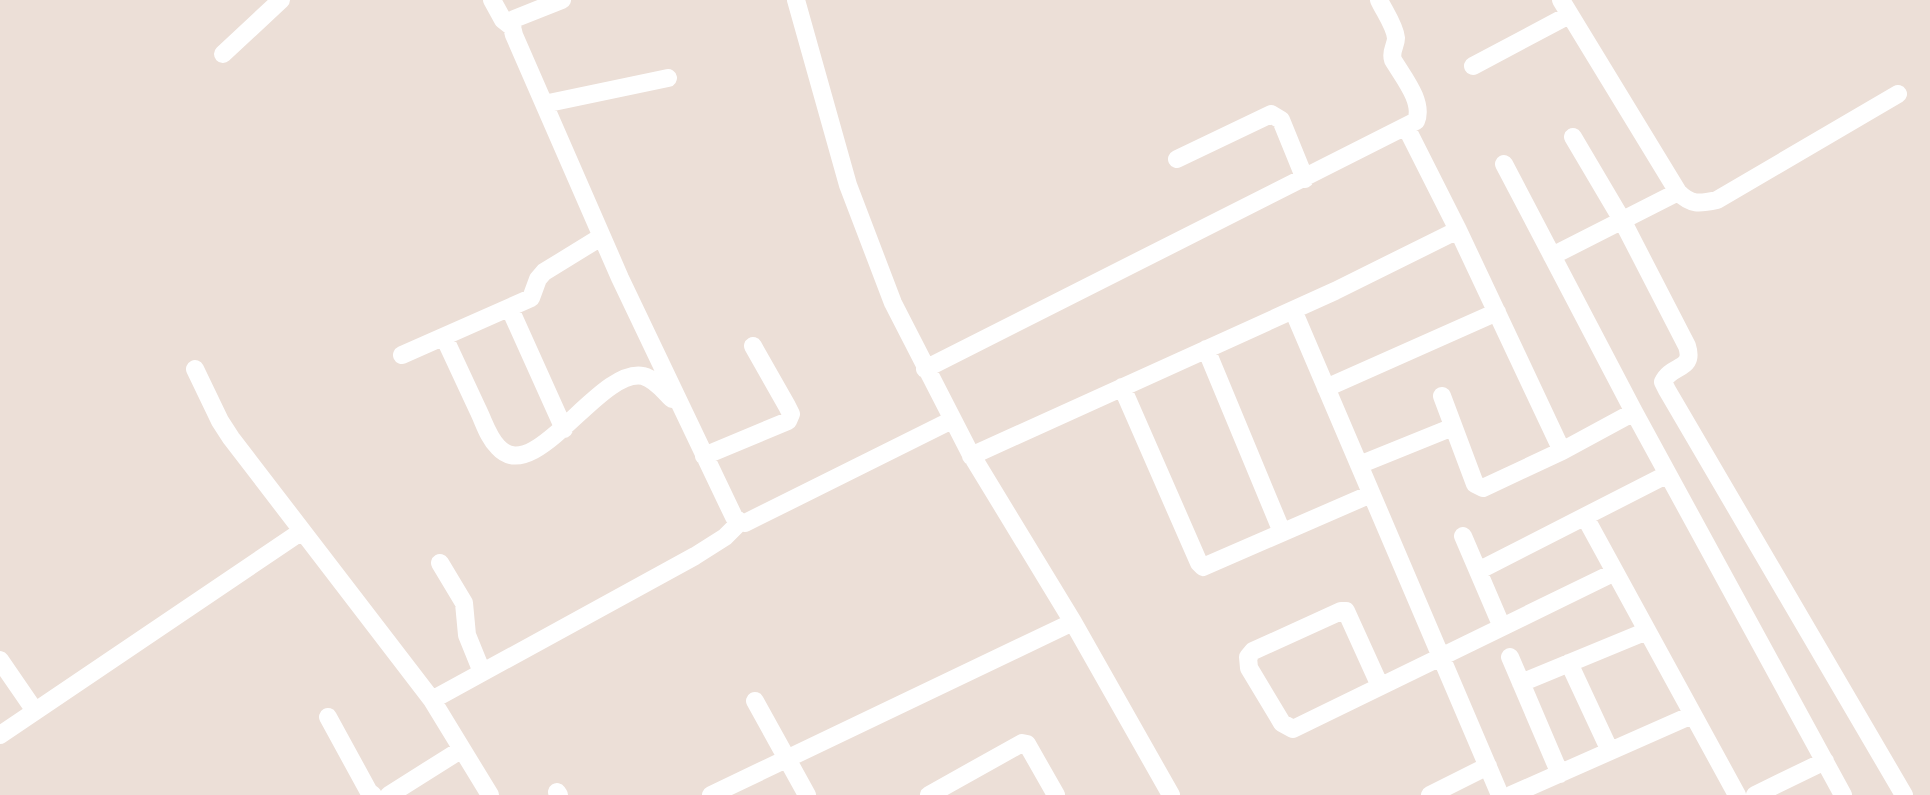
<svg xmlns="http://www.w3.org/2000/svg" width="1930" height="795" viewBox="0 0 1930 795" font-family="Lato,sans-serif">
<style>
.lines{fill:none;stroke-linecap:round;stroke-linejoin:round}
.minor{stroke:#fff;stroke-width:18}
</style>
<rect width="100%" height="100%" fill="#ecdfd7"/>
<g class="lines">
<path class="minor" d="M492 0 503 20 512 27
M562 0 514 19 512 27 514 35 620 278 734 517 740 522 745 523 952 420
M796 0 848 185 893 303 969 451 1073 622 1171 795
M1561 0 1678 192C1691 205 1699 204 1717 200L1898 94
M223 54 281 0
M1473 66 1569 15
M544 104 668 78
M1406 127 1458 230 1562 451
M1573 137 1622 220 1687 346C1695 371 1671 364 1663 382L1667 390 1904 795
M1177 159 1271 114 1281 120 1305 179
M1504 164 1634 412 1843 795
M1552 256 1678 192
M510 309 564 429
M1293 310 1500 795
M444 337C455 361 467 386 478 410 484 422 488 437 498 447 535 488 599 367 643 376 655 379 664 391 672 399
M1206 349 1282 532
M402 355 531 298 538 279 544 272 601 237
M195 369 220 421 231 438 432 700 490 795
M925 369 1416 121C1424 102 1403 77 1393 60 1390 51 1396 46 1396 38 1395 26 1384 11 1379 0
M1122 387 1199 563 1203 567 1371 494
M1326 388 1497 312
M1442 396 1475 484 1483 488 1562 451 1634 412
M704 456 788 421 791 414 787 406 753 346
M971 456 1335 291 1458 230
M1359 465 1453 427
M1585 517 1737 795
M1463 536 1502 627
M440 563 464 603 467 635 482 672
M1478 571 1668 474
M1510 657 1560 774
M0 660 35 711
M1569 663 1610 751
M1521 683 1647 631
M1380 686 1346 611H1341L1253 651 1248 657 1249 668 1282 723 1293 729 1615 572
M432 700 695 556 725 537 740 522
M755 701 807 795
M328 717 369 792 373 795
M0 735 302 531
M557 792 559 795
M389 795 462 749
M711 795 1073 622
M929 795 1022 743 1027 744 1056 795
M1430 795 1488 766
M1511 795 1692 715
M1755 795 1825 761"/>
</g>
</svg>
